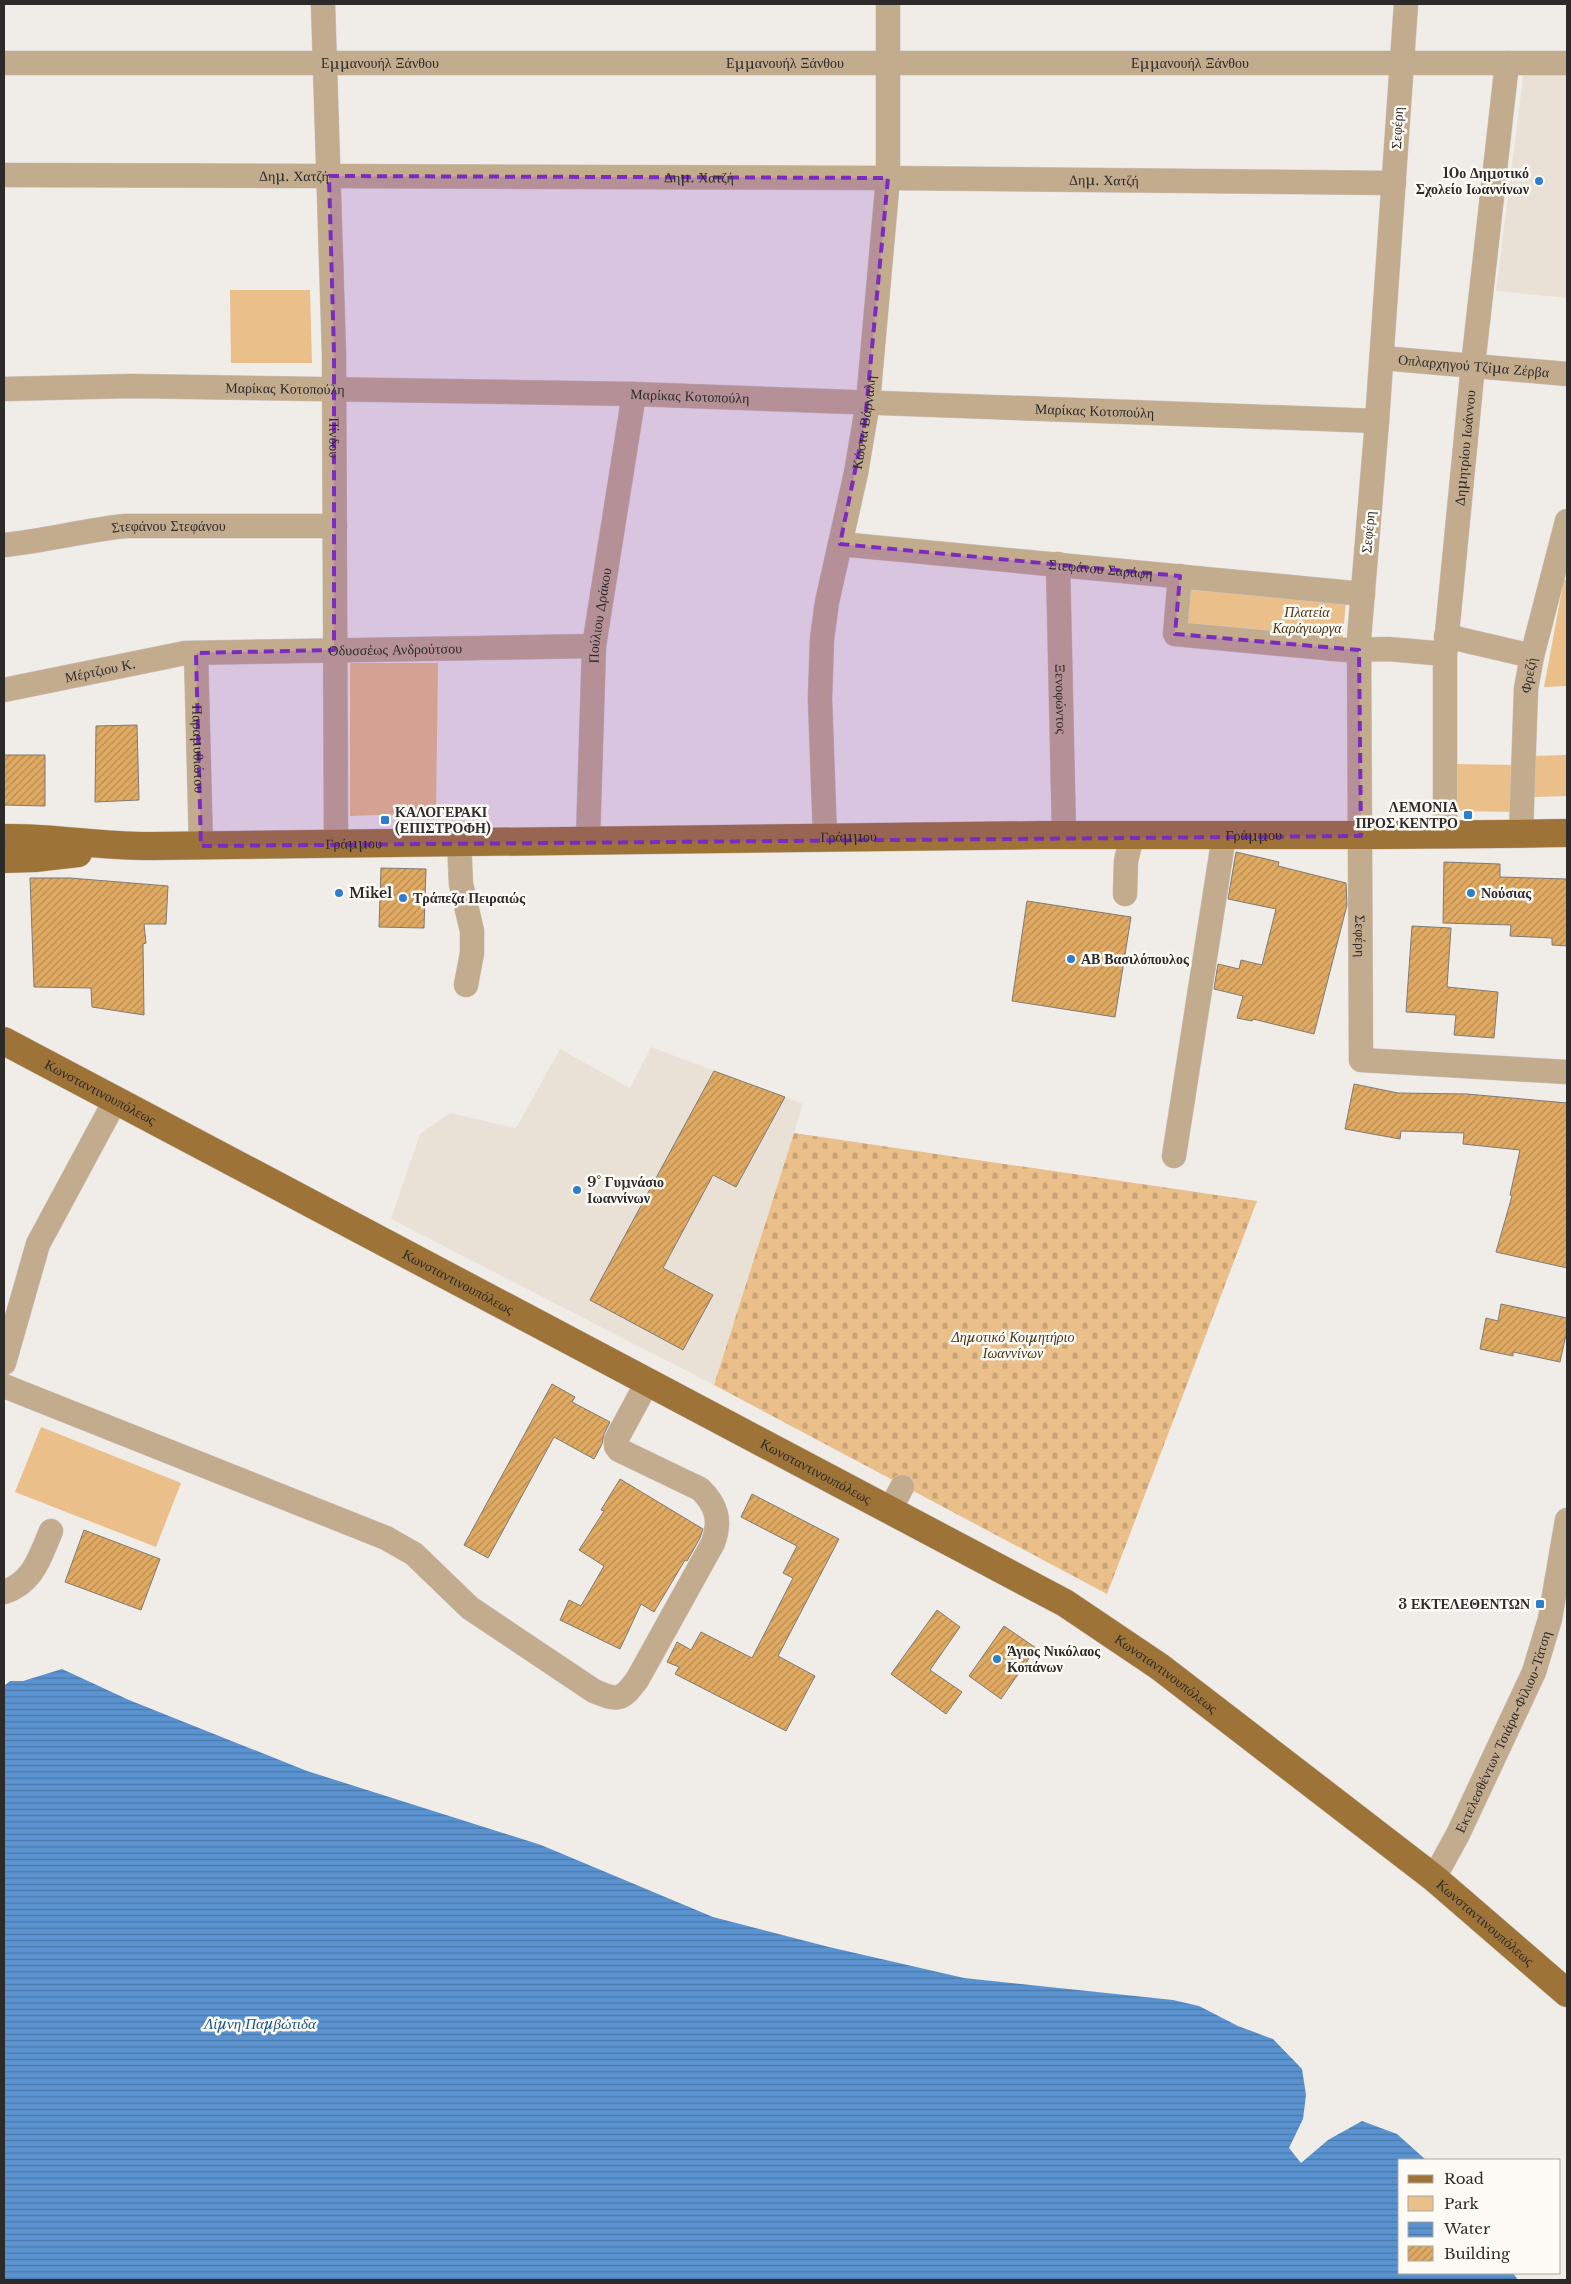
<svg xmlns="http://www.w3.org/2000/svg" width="1571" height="2284" viewBox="0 0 1571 2284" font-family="'Libre Baskerville',serif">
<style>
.built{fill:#eae1d6}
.cemetery{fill:url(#cemetery-stones)}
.park{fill:#eabf89}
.water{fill:url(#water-rules)}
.building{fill:url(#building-hatch);stroke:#7e7b76}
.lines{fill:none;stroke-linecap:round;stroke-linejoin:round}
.minor-casing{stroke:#cdc9c6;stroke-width:25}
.major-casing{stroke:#cdc9c6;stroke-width:29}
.minor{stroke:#c3ab8e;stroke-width:24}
.major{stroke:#9e7338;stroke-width:28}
.marked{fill:#7b2cbf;fill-opacity:0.2;stroke:#7b2cbf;stroke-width:4;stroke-dasharray:10 6;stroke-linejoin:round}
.poi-dot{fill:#2d7ecd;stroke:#fefaf5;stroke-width:2}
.labels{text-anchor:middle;stroke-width:5;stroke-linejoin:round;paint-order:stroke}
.street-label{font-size:14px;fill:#2d2b2a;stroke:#fefaf5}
.poi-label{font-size:14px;font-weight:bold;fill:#2d2b2a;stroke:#fefaf5;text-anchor:start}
.park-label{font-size:14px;font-style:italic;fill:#4a3314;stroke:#fefaf5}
.water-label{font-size:15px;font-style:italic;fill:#1a568f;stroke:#fefaf5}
</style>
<defs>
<pattern id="cemetery-stones" width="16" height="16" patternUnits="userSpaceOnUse" patternTransform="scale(1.25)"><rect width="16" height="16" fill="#eabf89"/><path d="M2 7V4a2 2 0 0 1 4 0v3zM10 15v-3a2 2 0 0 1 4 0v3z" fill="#c9a476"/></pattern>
<pattern id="water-rules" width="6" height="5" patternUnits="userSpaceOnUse" patternTransform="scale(1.25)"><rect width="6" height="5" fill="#5a93d0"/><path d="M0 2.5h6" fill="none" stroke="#4b78a9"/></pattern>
<pattern id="building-hatch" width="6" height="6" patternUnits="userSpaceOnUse" patternTransform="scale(1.25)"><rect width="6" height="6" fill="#e0aa62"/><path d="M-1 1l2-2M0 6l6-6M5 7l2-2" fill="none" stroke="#b68b51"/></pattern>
</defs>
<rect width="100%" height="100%" fill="#f0ece8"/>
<path class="built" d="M1524 70H1567V298L1496 291Z
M651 1047 803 1104 714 1385 391 1219 420 1134 450 1113 516 1128 560 1049 630 1088Z"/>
<path class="cemetery" d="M794 1133 1257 1201 1107 1594 714 1385Z"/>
<path class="park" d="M230 290H310L312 363H231Z
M1564 579 1567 580V686L1544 687Z
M1190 587 1346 601 1342 645 1185 630Z
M350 663H438L436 813 350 816Z
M1567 755V796L1535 797 1534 756Z
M1455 764 1515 765 1514 812 1454 811Z
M41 1427 181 1483 156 1547 15 1492Z"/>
<path class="water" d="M62 1669 129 1700 307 1771 541 1845 713 1917 829 1947 964 1978 1173 2000 1199 2006 1238 2026 1273 2039 1302 2069 1306 2095 1303 2119 1289 2148 1301 2163 1328 2140 1362 2121 1397 2134 1426 2160H1400V2273H1513L1518 2280H4V1686L10 1681H23Z"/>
<path class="building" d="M137 725 139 800 95 802 96 726Z
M4 755H45V806L4 805Z
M1236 852 1279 862 1278 866 1346 883 1347 905 1314 1034 1253 1019 1252 1021 1237 1018 1243 996 1214 989 1218 964 1239 969 1241 960 1262 965 1276 909 1228 899Z
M1444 862 1500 864V877L1567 879V946L1552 945V938L1510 936 1511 925 1443 923Z
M381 868 426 869 424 928 379 927Z
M30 878H70L168 886 166 924H144L146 943 143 944 144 1015 92 1007 91 988 34 987Z
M1027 901 1131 917 1115 1017 1012 1001Z
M1412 926 1451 928 1447 987 1498 992 1494 1038 1454 1035 1456 1015 1406 1012Z
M714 1071 785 1097 736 1187 713 1175 663 1268 713 1295 683 1350 590 1300Z
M1354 1084 1398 1093 1467 1094 1567 1103V1268L1496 1252 1512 1196 1510 1195 1520 1150 1463 1144 1464 1133 1401 1131 1400 1139 1345 1129Z
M1501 1304 1567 1318V1330L1560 1362 1513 1352V1356L1480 1349 1486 1318 1498 1321Z
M552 1384 575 1397 572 1402 610 1422 604 1434 602 1444 594 1459 554 1437 488 1558 464 1545Z
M620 1479 703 1529 700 1538 687 1561 685 1560 654 1612 641 1604 620 1649 560 1620 569 1600 581 1606 604 1566 579 1550 604 1511 601 1510Z
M752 1494 839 1539 778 1656 815 1676 786 1731 675 1674 679 1667 667 1662 677 1642 691 1650 701 1632 752 1658 793 1578 783 1573 797 1546 741 1517Z
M84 1530 160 1559 141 1610 65 1582Z
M937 1610 960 1627 930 1670 962 1692 946 1714 891 1674Z
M1004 1626 1036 1648 1001 1699 969 1676Z"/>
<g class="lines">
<defs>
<g id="minor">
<path id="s1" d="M323 4 334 354 336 843"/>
<path id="s2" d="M1406 4 1377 421 1359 639 1361 1060 1567 1072"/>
<path id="s3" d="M4 63H1567"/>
<path id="s4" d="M4 175 888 178 1394 183"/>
<path id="s5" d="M1382 358 1567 374"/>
<path id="s6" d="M4 389 131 386 634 394 1377 421"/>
<path id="s7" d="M840 544 1363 594"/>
<path id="s8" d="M4 545C45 541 85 530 126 526H335"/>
<path id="s9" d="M1058 564 1064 835"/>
<path d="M1180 576 1175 634 1346 650 1388 649 1445 654"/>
<path d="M1446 636 1532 656"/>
<path id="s10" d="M196 653 201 846"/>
<path id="s11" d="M4 690 185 653 594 646"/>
<path id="s12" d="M1521 834 1526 689 1532 656 1567 521"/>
<path id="s13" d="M1445 835V654L1473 365 1507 63"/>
<path id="s14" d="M825 837 820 699 822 639 827 602 856 473 868 402 888 178V4"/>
<path id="s15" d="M588 839 594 646 634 394"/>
<path d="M459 841 461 884 472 931V953L466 985"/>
<path d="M1125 894 1126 861 1132 836"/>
<path d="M1174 1156 1224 836"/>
<path d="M4 1363 38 1244 115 1101"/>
<path d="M4 1386 386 1538 414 1554 470 1608 594 1691C618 1701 621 1701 637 1680L713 1543C721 1521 717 1505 700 1489L619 1450 616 1446V1440L648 1381"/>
<path d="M890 1510 902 1487"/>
<path d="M4 1592C33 1583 40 1557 51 1531"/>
<path id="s16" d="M1434 1878 1458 1834 1534 1672 1550 1619 1567 1520"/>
</g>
<g id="major">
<path id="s17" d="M4 838C54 837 103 847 153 846 456 843 760 836 1064 835 1232 835 1400 836 1567 833"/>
<path d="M4 859 35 858 78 853"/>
<path id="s18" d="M4 1041 1065 1603 1160 1667 1434 1878 1567 1993"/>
</g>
</defs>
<use href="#minor" class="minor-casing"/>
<use href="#major" class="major-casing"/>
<use href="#minor" class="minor"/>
<use href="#major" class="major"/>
</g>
<path class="marked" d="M329 176 888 178 865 422 840 544 1180 576 1175 634 1359 650 1361 836 201 846 196 653 334 650V354Z"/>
<g class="poi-dot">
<circle cx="1539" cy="181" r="5"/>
<rect x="1463" y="810" width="10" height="10" rx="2.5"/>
<rect x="380" y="815" width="10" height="10" rx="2.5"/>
<circle cx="339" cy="893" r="5"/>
<circle cx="1471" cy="893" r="5"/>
<circle cx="403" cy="898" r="5"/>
<circle cx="1071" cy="959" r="5"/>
<circle cx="577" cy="1190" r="5"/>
<rect x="1535" y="1599" width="10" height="10" rx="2.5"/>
<circle cx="997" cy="1659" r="5"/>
</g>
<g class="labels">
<g class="street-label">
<text dy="5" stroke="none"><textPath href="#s3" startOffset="376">Εμμανουήλ Ξάνθου</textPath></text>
<text dy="5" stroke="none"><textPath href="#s3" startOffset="781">Εμμανουήλ Ξάνθου</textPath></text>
<text dy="5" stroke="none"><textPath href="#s3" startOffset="1186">Εμμανουήλ Ξάνθου</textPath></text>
<text transform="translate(1397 128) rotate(-87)" y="5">Σεφέρη</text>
<text dy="5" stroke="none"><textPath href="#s4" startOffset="290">Δημ. Χατζή</textPath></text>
<text dy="5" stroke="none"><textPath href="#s4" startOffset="695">Δημ. Χατζή</textPath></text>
<text dy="5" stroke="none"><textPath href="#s4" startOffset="1100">Δημ. Χατζή</textPath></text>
<text dy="5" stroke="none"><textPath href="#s5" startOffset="92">Οπλαρχηγού Τζίμα Ζέρβα</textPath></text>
<text dy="5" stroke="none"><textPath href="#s6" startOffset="281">Μαρίκας Κοτοπούλη</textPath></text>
<text dy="5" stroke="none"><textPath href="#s6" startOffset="686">Μαρίκας Κοτοπούλη</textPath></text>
<text dy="5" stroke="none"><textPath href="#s6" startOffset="1091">Μαρίκας Κοτοπούλη</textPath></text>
<text dy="5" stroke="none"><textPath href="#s14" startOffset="419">Κώστα Βάρναλη</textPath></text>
<text dy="5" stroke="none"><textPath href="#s1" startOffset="434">Πίνδου</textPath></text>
<text dy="5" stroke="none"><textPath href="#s13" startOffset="388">Δημητρίου Ιωάννου</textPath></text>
<text dy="5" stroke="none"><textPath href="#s8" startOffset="166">Στεφάνου Στεφάνου</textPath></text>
<text transform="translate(1368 532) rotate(-85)" y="5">Σεφέρη</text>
<text dy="5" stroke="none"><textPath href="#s7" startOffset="262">Στεφάνου Σαράφη</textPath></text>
<text dy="5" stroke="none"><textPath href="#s15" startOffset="224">Πούλιου Δράκου</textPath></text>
<text dy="5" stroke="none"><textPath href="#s11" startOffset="395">Οδυσσέως Ανδρούτσου</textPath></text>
<text dy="5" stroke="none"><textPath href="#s11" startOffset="98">Μέρτζιου Κ.</textPath></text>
<text dy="5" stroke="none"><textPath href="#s12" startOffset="159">Φρεζή</textPath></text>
<text dy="5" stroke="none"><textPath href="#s9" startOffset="135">Ξενοφώντος</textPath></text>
<text dy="5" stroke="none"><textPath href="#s10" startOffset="96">Παραμυθιώτου</textPath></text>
<text dy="5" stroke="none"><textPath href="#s17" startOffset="1250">Γράμμου</textPath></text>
<text dy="5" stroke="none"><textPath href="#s17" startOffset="845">Γράμμου</textPath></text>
<text dy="5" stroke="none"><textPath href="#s17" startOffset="350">Γράμμου</textPath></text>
<text dy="5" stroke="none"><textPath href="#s2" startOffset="934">Σεφέρη</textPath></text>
<text dy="5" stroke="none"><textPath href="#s18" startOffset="109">Κωνσταντινουπόλεως</textPath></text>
<text dy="5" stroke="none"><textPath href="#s18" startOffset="514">Κωνσταντινουπόλεως</textPath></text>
<text dy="5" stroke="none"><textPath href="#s18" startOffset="919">Κωνσταντινουπόλεως</textPath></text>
<text dy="5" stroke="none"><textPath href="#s18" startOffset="1324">Κωνσταντινουπόλεως</textPath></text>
<text dy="5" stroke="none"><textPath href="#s16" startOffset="162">Εκτελεσθέντων Τσιάρα-Φίλιου-Τάτση</textPath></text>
<text dy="5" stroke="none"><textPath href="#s18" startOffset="1729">Κωνσταντινουπόλεως</textPath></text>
</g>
<g class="poi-label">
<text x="1529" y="178" text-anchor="end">10ο Δημοτικό<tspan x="1529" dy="16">Σχολείο Ιωαννίνων</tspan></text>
<text x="1458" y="812" text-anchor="end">ΛΕΜΟΝΙΑ<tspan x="1458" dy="16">ΠΡΟΣ ΚΕΝΤΡΟ</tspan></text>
<text x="395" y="817">ΚΑΛΟΓΕΡΑΚΙ<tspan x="395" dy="16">(ΕΠΙΣΤΡΟΦΗ)</tspan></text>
<text x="349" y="898">Mikel</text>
<text x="1481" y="898">Νούσιας</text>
<text x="413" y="903">Τράπεζα Πειραιώς</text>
<text x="1081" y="964">ΑΒ Βασιλόπουλος</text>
<text x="587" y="1187">9° Γυμνάσιο<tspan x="587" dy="16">Ιωαννίνων</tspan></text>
<text x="1530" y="1609" text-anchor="end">3 ΕΚΤΕΛΕΘΕΝΤΩΝ</text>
<text x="1007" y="1656">Άγιος Νικόλαος<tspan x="1007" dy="16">Κοπάνων</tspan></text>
</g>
<g class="park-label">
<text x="1307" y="617">Πλατεία<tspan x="1307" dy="16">Καράγιωργα</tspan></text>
<text x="1013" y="1342">Δημοτικό Κοιμητήριο<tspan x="1013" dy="16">Ιωαννίνων</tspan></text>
</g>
<g class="water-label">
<text x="260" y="2029">Λίμνη Παμβώτιδα</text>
</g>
</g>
<rect width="1571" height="2284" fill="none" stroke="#2d2b2a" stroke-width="10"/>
<rect x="1398" y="2159" width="162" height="115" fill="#fefaf5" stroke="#aaa7a4"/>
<rect x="1408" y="2175" width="25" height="8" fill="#9e7338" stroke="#aaa7a4"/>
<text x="1444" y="2184" font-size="15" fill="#2d2b2a">Road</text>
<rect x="1408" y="2196" width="25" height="15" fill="#eabf89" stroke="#aaa7a4"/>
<text x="1444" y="2209" font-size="15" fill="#2d2b2a">Park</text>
<rect x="1408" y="2222" width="25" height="15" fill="url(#water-rules)" stroke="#aaa7a4"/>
<text x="1444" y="2234" font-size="15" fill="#2d2b2a">Water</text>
<rect x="1408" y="2246" width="25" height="15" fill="url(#building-hatch)" stroke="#aaa7a4"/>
<text x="1444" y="2259" font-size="15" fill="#2d2b2a">Building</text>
</svg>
